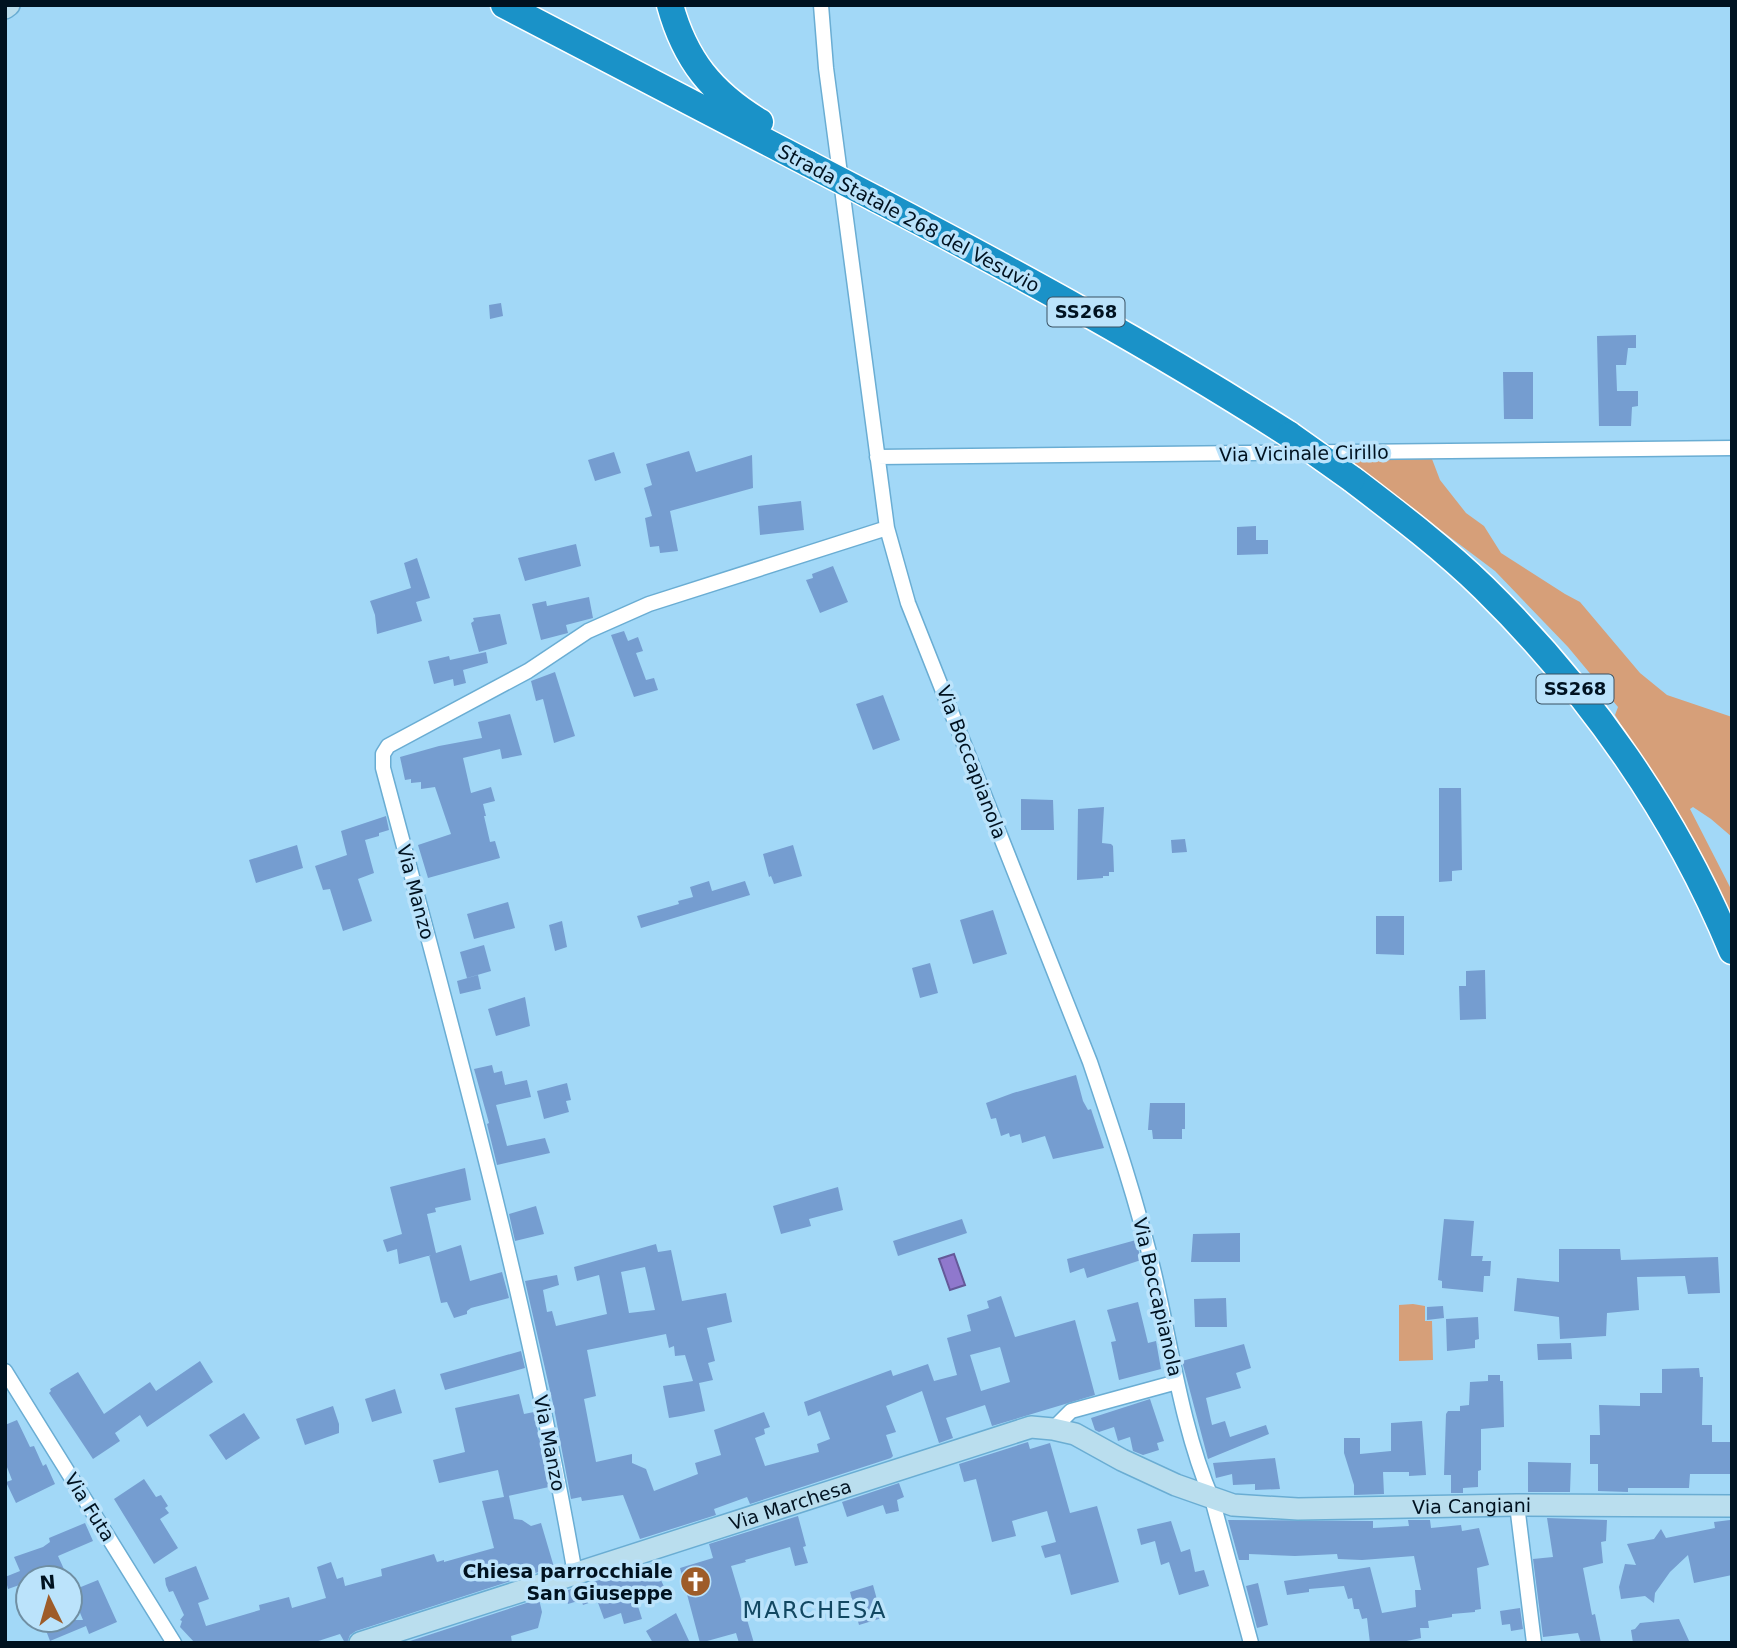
<svg xmlns="http://www.w3.org/2000/svg" width="1737" height="1648" viewBox="0 0 1737 1648" font-family="'DejaVu Sans',sans-serif">
<style>
.green{fill:#d69f79}
.water{fill:#8f78cd;stroke:#645999;stroke-width:2}
.building{fill:#759dd0;fill-rule:evenodd}
.lines{fill:none;stroke-linecap:round;stroke-linejoin:round}
.street-casing{stroke:#6aadd3;stroke-width:17}
.secondary-casing{stroke:#6aadd3;stroke-width:24}
.highway-casing{stroke:#fff;stroke-width:29}
.street{stroke:#fff;stroke-width:14}
.secondary{stroke:#badeee;stroke-width:21}
.highway{stroke:#1a92c8;stroke-width:26}
.highway-bridge-casing{stroke:#fff;stroke-width:29;stroke-linecap:butt}
.highway-bridge{stroke:#1a92c8;stroke-width:26}
.labels{text-anchor:middle;stroke-width:7;stroke-linejoin:round;paint-order:stroke}
.shield{fill:#bbe3fb;stroke:#385162;stroke-width:2}
.shield-label{font-size:18px;font-weight:bold;fill:#001220}
.street-label{font-size:19px;fill:#001220;stroke:#bbe3fb}
.poi-label{font-size:19px;font-weight:bold;fill:#001220;stroke:#bbe3fb;text-anchor:end}
.quarter-label{font-size:23px;letter-spacing:2px;fill:#124862;stroke:#bbe3fb}
</style>
<rect width="100%" height="100%" fill="#a2d8f7"/>
<path class="green" d="M1432 459 1440 480 1466 513 1484 526 1501 553 1565 594 1580 602 1640 673 1667 695 1732 717V837L1711 819 1693 807 1690 809 1732 891V917C1701 845 1655 782 1615 715L1618 707 1568 647 1495 571 1354 465 1356 460Z
M1413 1304 1425 1306V1321H1432L1433 1360 1399 1361V1305Z"/>
<path class="water" d="M954 1254 965 1285 950 1290 939 1259Z"/>
<path class="building" d="M501 303 503 316 490 319 489 305Z
M1636 335V348H1628L1626 365H1616L1617 391H1638V406L1632 407 1631 426H1599L1597 336Z
M1503 372H1533V419H1504Z
M689 451 696 472 752 455 753 488 670 511 678 551 660 553 659 546 650 547 645 518 652 516 644 488 652 485 646 464Z
M614 452 621 473 595 481 588 460Z
M801 501 804 530 760 535 758 506Z
M1256 526V540H1268V554L1237 555V527Z
M576 544 581 566 525 581 518 558Z
M417 558 430 598 416 602 422 621 377 634 375 615 370 601 411 588 404 563Z
M833 566 848 602 820 613 806 580 813 578 812 574Z
M589 597 593 618 566 625 568 633 541 640 532 604 546 601 547 606Z
M500 614 507 644 479 652 471 623 474 621 473 618Z
M624 631 628 641 638 637 643 651 636 653 646 680 654 678 658 690 634 697 611 635Z
M486 652 488 663 463 670 466 683 454 686 453 679 434 684 428 661 449 656 450 660Z
M555 672 575 736 554 743 543 699 536 701 531 681Z
M883 695 900 740 873 750 856 704Z
M510 714 522 755 502 759 500 749 463 758 471 793 491 787 495 801 483 804 486 816H484L490 842 495 841 500 858 428 878 418 845 451 834 435 787 421 789V782L411 783V779L405 780 400 757 439 746 482 738 478 722Z
M1439 788H1461L1462 870 1452 871V881L1439 882Z
M1021 799 1053 800 1054 830H1021Z
M1104 807 1102 843 1111 844 1113 846 1114 872H1109V876H1103V878L1077 880 1078 809Z
M386 816 389 830 379 833V836L365 840 374 873 358 879 372 921 343 931 330 889 323 890 315 866 347 855 341 831Z
M1185 839 1187 852 1172 853 1171 840Z
M297 845 303 868 256 883 249 860Z
M793 845 802 876 774 884 771 876 769 877 763 854Z
M709 881 712 891 745 881 750 895 641 928 637 916 679 904 678 901 693 897 690 887Z
M508 902 515 928 474 939 467 914Z
M993 910 1007 954 973 964 960 920Z
M1376 916H1404V955L1376 954Z
M562 921 567 947 555 951 549 925Z
M484 945 491 971 467 978 460 952Z
M930 963 938 993 920 998 912 968Z
M1485 970 1486 1019 1460 1020 1459 986H1466V971Z
M478 975 481 989 460 994 457 981Z
M525 997 530 1026 496 1036 488 1009Z
M492 1065 494 1073 502 1071 505 1085 527 1080 531 1097 496 1105 507 1146 545 1138 550 1153 497 1165 487 1124 489 1123 474 1069Z
M1076 1075 1083 1101 1088 1110 1091 1109 1104 1148 1053 1159 1045 1136 1022 1143 1020 1134 1010 1137 1009 1133 1001 1136 996 1118 991 1119 986 1103 1013 1093Z
M567 1083 571 1100 566 1101 569 1112 544 1119 537 1091Z
M1150 1103H1185V1129H1182V1139H1153L1152 1130H1148Z
M465 1168 471 1200 435 1208 436 1212 427 1214 436 1253 461 1245 470 1281 502 1272 509 1298 471 1308 467 1311V1314L454 1318 447 1302 441 1303 429 1255H431L399 1264 397 1249 387 1252 383 1240 402 1234 390 1187Z
M838 1187 843 1210 809 1219 811 1226 781 1234 773 1206Z
M536 1206 544 1234 515 1241 509 1214Z
M962 1219 967 1233 898 1256 893 1241Z
M1444 1219 1474 1221 1471 1256H1483L1482 1261H1491L1490 1276H1484L1483 1292 1442 1288V1281L1438 1280Z
M1240 1233V1262H1191L1193 1234Z
M1136 1240 1141 1260 1087 1278 1084 1268 1070 1273 1067 1259Z
M656 1244 658 1252 671 1250 682 1301 726 1293 732 1322 707 1328 715 1361 708 1363 713 1380 699 1383 705 1411 681 1416 669 1418 663 1386 693 1381 685 1355 675 1356 674 1346 669 1348 666 1334 587 1350 596 1396 584 1399 596 1462 632 1454V1463L646 1469 654 1491 698 1474 695 1463 721 1455 714 1430 764 1412 770 1427 764 1429 765 1434 755 1438 765 1466 819 1452 817 1444 830 1439 820 1411 808 1416 804 1402 891 1370 893 1376 928 1364 934 1381 957 1375 947 1338 971 1331 967 1315 989 1308 987 1301 1001 1296 1015 1337 1075 1320 1095 1395 992 1426 985 1405 946 1418 953 1438 939 1443 922 1391 886 1406 896 1432 886 1435 893 1456 891 1458 750 1504 747 1497 714 1509 716 1515 640 1539 623 1495 582 1501 581 1497 571 1499 554 1408 525 1281 557 1275 559 1285 543 1290 547 1312 552 1311 556 1326 607 1314 599 1275 577 1281 574 1267ZM645 1267 655 1310 629 1313 621 1272ZM1000 1347 1010 1382 981 1391 970 1355Z
M1559 1249H1620L1621 1260 1718 1257 1720 1293 1688 1294 1685 1276 1637 1277 1639 1310 1607 1313 1606 1336 1560 1339 1559 1317 1514 1311 1517 1278 1559 1282Z
M1226 1298 1227 1327H1195L1194 1299Z
M1138 1302 1148 1343 1156 1341 1161 1369 1119 1380 1111 1342 1116 1341 1107 1310Z
M1443 1306 1444 1318 1427 1320V1307Z
M1478 1317 1479 1339 1475 1340V1348L1447 1351 1446 1319Z
M1571 1343 1572 1359 1538 1360 1537 1344Z
M1244 1344 1251 1368 1236 1373 1241 1388 1206 1398 1212 1425 1225 1421 1230 1437 1266 1425 1269 1434 1208 1459 1182 1361Z
M521 1351 525 1368 445 1390 440 1374Z
M200 1361 213 1382 147 1427 140 1415 115 1433 120 1441 93 1459 49 1393 51 1391 50 1389 78 1372 104 1414 150 1382 156 1391Z
M1699 1368 1700 1377H1703L1702 1425H1712V1442H1732V1474H1690L1689 1488H1628V1492L1598 1491V1464H1590V1435H1600L1599 1405 1640 1406V1393H1662V1369Z
M1488 1375H1500V1381H1503L1504 1427 1481 1429V1470L1478 1471V1487L1463 1488V1493H1451V1475H1444L1446 1414 1448 1411H1460V1406L1469 1405 1470 1382 1488 1381Z
M395 1389 402 1413 372 1422 365 1399Z
M519 1394 524 1414 534 1412 549 1487 504 1497 498 1470 439 1483 433 1460 465 1452 455 1408Z
M1150 1399 1164 1441 1157 1443 1159 1450 1143 1455 1133 1451 1130 1437 1118 1441 1114 1427 1099 1432 1095 1430 1091 1418Z
M333 1406 339 1424V1433L305 1445 296 1419Z
M244 1413 260 1438 226 1460 209 1435Z
M17 1420 30 1447 34 1446 43 1466 46 1464 55 1484 16 1503 6 1482 12 1480 5 1462V1425Z
M1422 1421 1426 1475 1409 1476V1472H1383L1384 1494 1354 1495V1485L1344 1453V1438H1360V1454L1391 1451V1423Z
M1028 1442 1030 1449 1050 1443 1070 1513 1097 1506 1119 1582 1071 1595 1060 1554 1045 1558 1041 1546 1056 1542 1047 1511 1012 1521 1016 1536 992 1542 976 1479 964 1482 959 1464Z
M1275 1458 1280 1489 1255 1490V1484L1233 1485 1232 1474 1216 1478 1213 1463Z
M1528 1462 1571 1463 1570 1492H1528Z
M144 1479 156 1497 161 1495 168 1506 165 1508 169 1513 160 1519 178 1548 154 1564 114 1499Z
M899 1483 904 1497 897 1500 899 1511 886 1514 883 1505 847 1517 842 1502Z
M509 1496 514 1519 522 1520 531 1526 541 1523 554 1567 356 1631 350 1635 347 1643H345L340 1634 312 1643H195L180 1627 182 1621 180 1620 184 1615 173 1591 169 1592 166 1585 165 1578 196 1566 209 1599 198 1603 206 1626 260 1610 259 1605 289 1597 292 1608 326 1598 317 1567 331 1562 337 1579 343 1577 345 1586 382 1576 381 1569 434 1554 437 1562 444 1560V1562L494 1548 482 1501Z
M798 1516 806 1546 803 1547 808 1563 795 1566 790 1547 745 1560 746 1562 731 1566 754 1643H739L736 1633 700 1643 680 1568 713 1558 709 1544Z
M1547 1518 1607 1520 1606 1541 1601 1542 1603 1563 1583 1568 1592 1615 1595 1614 1601 1643H1581L1578 1633 1543 1637 1533 1559 1553 1557Z
M1228 1520 1373 1521V1528L1409 1526 1408 1520H1430L1431 1528 1461 1525 1462 1531 1479 1528 1489 1565 1477 1568 1481 1609 1475 1610V1612L1452 1614V1617L1428 1621 1429 1628H1420L1421 1638 1397 1643H1370L1367 1618 1362 1619 1359 1609H1354L1352 1598 1348 1599 1344 1586 1309 1589V1592L1287 1595 1284 1581 1370 1567 1382 1613 1405 1609 1416 1607 1415 1590H1421L1414 1556 1362 1560 1338 1559 1337 1554 1295 1556 1249 1554V1560H1239Z
M1730 1520 1732 1575 1694 1583 1688 1555 1670 1572 1655 1593 1654 1603 1645 1596 1621 1599 1619 1587 1625 1564 1636 1565 1627 1544 1654 1539 1661 1529 1666 1538 1715 1528 1714 1522Z
M1171 1521 1181 1552 1190 1549 1195 1572 1204 1570 1209 1586 1179 1595 1169 1562 1161 1565 1155 1541 1141 1545 1137 1529Z
M85 1523 93 1541 58 1556 68 1578H28V1582L8 1589 5 1577 20 1571 14 1557 43 1547 50 1542 49 1538Z
M653 1563 667 1593 637 1603 642 1619 624 1624 621 1613 604 1619 597 1600 583 1605 581 1600 568 1604 565 1591Z
M98 1580 117 1622 89 1634 86 1626 50 1641 42 1620H83L71 1591Z
M1258 1583 1268 1625 1257 1628 1246 1586Z
M873 1585 882 1618 859 1625 850 1592Z
M539 1599 542 1612 538 1628 511 1636 512 1643H404Z
M1520 1608 1523 1629 1511 1631 1510 1624 1502 1625 1500 1611Z
M676 1613 690 1643H653L646 1631Z
M1679 1619 1690 1643H1633L1631 1630 1635 1629 1640 1623Z"/>
<g class="lines">
<defs>
<path id="street" d="M821 5 826 68 887 528 908 603 1090 1062C1114 1133 1138 1204 1155 1277 1172 1351 1182 1428 1212 1499L1251 1643
M877 457 1732 448
M5 1371 174 1643
M1053 1429 1071 1411 1177 1382
M1517 1505 1534 1643
M575 1574C528 1301 454 1035 383 768V754L388 746 528 671 588 631 649 604 887 528"/>
<g id="secondary">
<path d="M5 8 9 5"/>
<path id="s1" d="M360 1643 1031 1427 1053 1429 1075 1434 1122 1460 1176 1485 1233 1505 1298 1509 1517 1505 1732 1506"/>
</g>
<path id="highway" d="M504 5 809 164
M670 5C685 60 712 93 760 122
M876 199C1017 273 1156 349 1290 435
M1352 479C1398 514 1443 548 1484 588 1589 691 1676 815 1732 951"/>
</defs>
<use href="#street" class="street-casing"/>
<use href="#secondary" class="secondary-casing"/>
<use href="#highway" class="highway-casing"/>
<use href="#street" class="street"/>
<use href="#secondary" class="secondary"/>
<use href="#highway" class="highway"/>
<defs>
<path id="highway-bridge" d="M809 164 876 199
M1290 435 1352 479"/>
</defs>
<use href="#highway-bridge" class="highway-bridge-casing"/>
<use href="#highway-bridge" class="highway-bridge"/>
</g>
<defs>
<symbol id="church-disc" viewBox="-11 -11 22 22"><circle r="9.5" fill="#9e5c29" stroke="#bbe3fb"/><path d="M-1.2-6h2.4v3.5h3.3v2.4h-3.3V6h-2.4V-.1h-3.3v-2.4h3.3Z" fill="#fff"/></symbol>
</defs>
<g fill-rule="evenodd">
<use href="#church-disc" x="678" y="1564" width="35" height="35"/>
</g>
<g class="labels">
<g class="shield">
<rect x="1047.5" y="297.5" width="77" height="29" rx="5"/>
<rect x="1536.5" y="674.5" width="77" height="29" rx="5"/>
</g>
<g class="shield-label">
<text x="1086" y="318">SS268</text>
<text x="1575" y="695">SS268</text>
</g>
<g class="street-label">
<text transform="translate(909 218) rotate(28)" y="7">Strada Statale 268 del Vesuvio</text>
<text transform="translate(1304 453) rotate(-1)" y="7">Via Vicinale Cirillo</text>
<text transform="translate(972 762) rotate(69)" y="7">Via Boccapianola</text>
<text transform="translate(416 892) rotate(75)" y="7">Via Manzo</text>
<text transform="translate(1158 1297) rotate(77)" y="7">Via Boccapianola</text>
<text transform="translate(550 1443) rotate(79)" y="7">Via Manzo</text>
<text dy="7" stroke="none"><textPath href="#s1" startOffset="452">Via Marchesa</textPath></text>
<text dy="7" stroke="none"><textPath href="#s1" startOffset="1162">Via Cangiani</textPath></text>
<text transform="translate(90 1507) rotate(58)" y="7">Via Futa</text>
</g>
<g class="poi-label">
<text x="673" y="1578">Chiesa parrocchiale<tspan x="673" dy="22">San Giuseppe</tspan></text>
</g>
<g class="quarter-label">
<text x="815" y="1618">MARCHESA</text>
</g>
</g>
<rect width="1737" height="1648" fill="none" stroke="#001220" stroke-width="14"/>
<g transform="translate(49 1599) rotate(355)"><circle r="33" fill="#bbe3fb" stroke="#708fa3" stroke-width="2"/>
<path d="M0-5L12 26L0 18L-12 26Z" fill="#9e5c29"/>
<text y="-10" font-size="19" font-weight="bold" text-anchor="middle" fill="#001220">N</text>
</g>
</svg>
